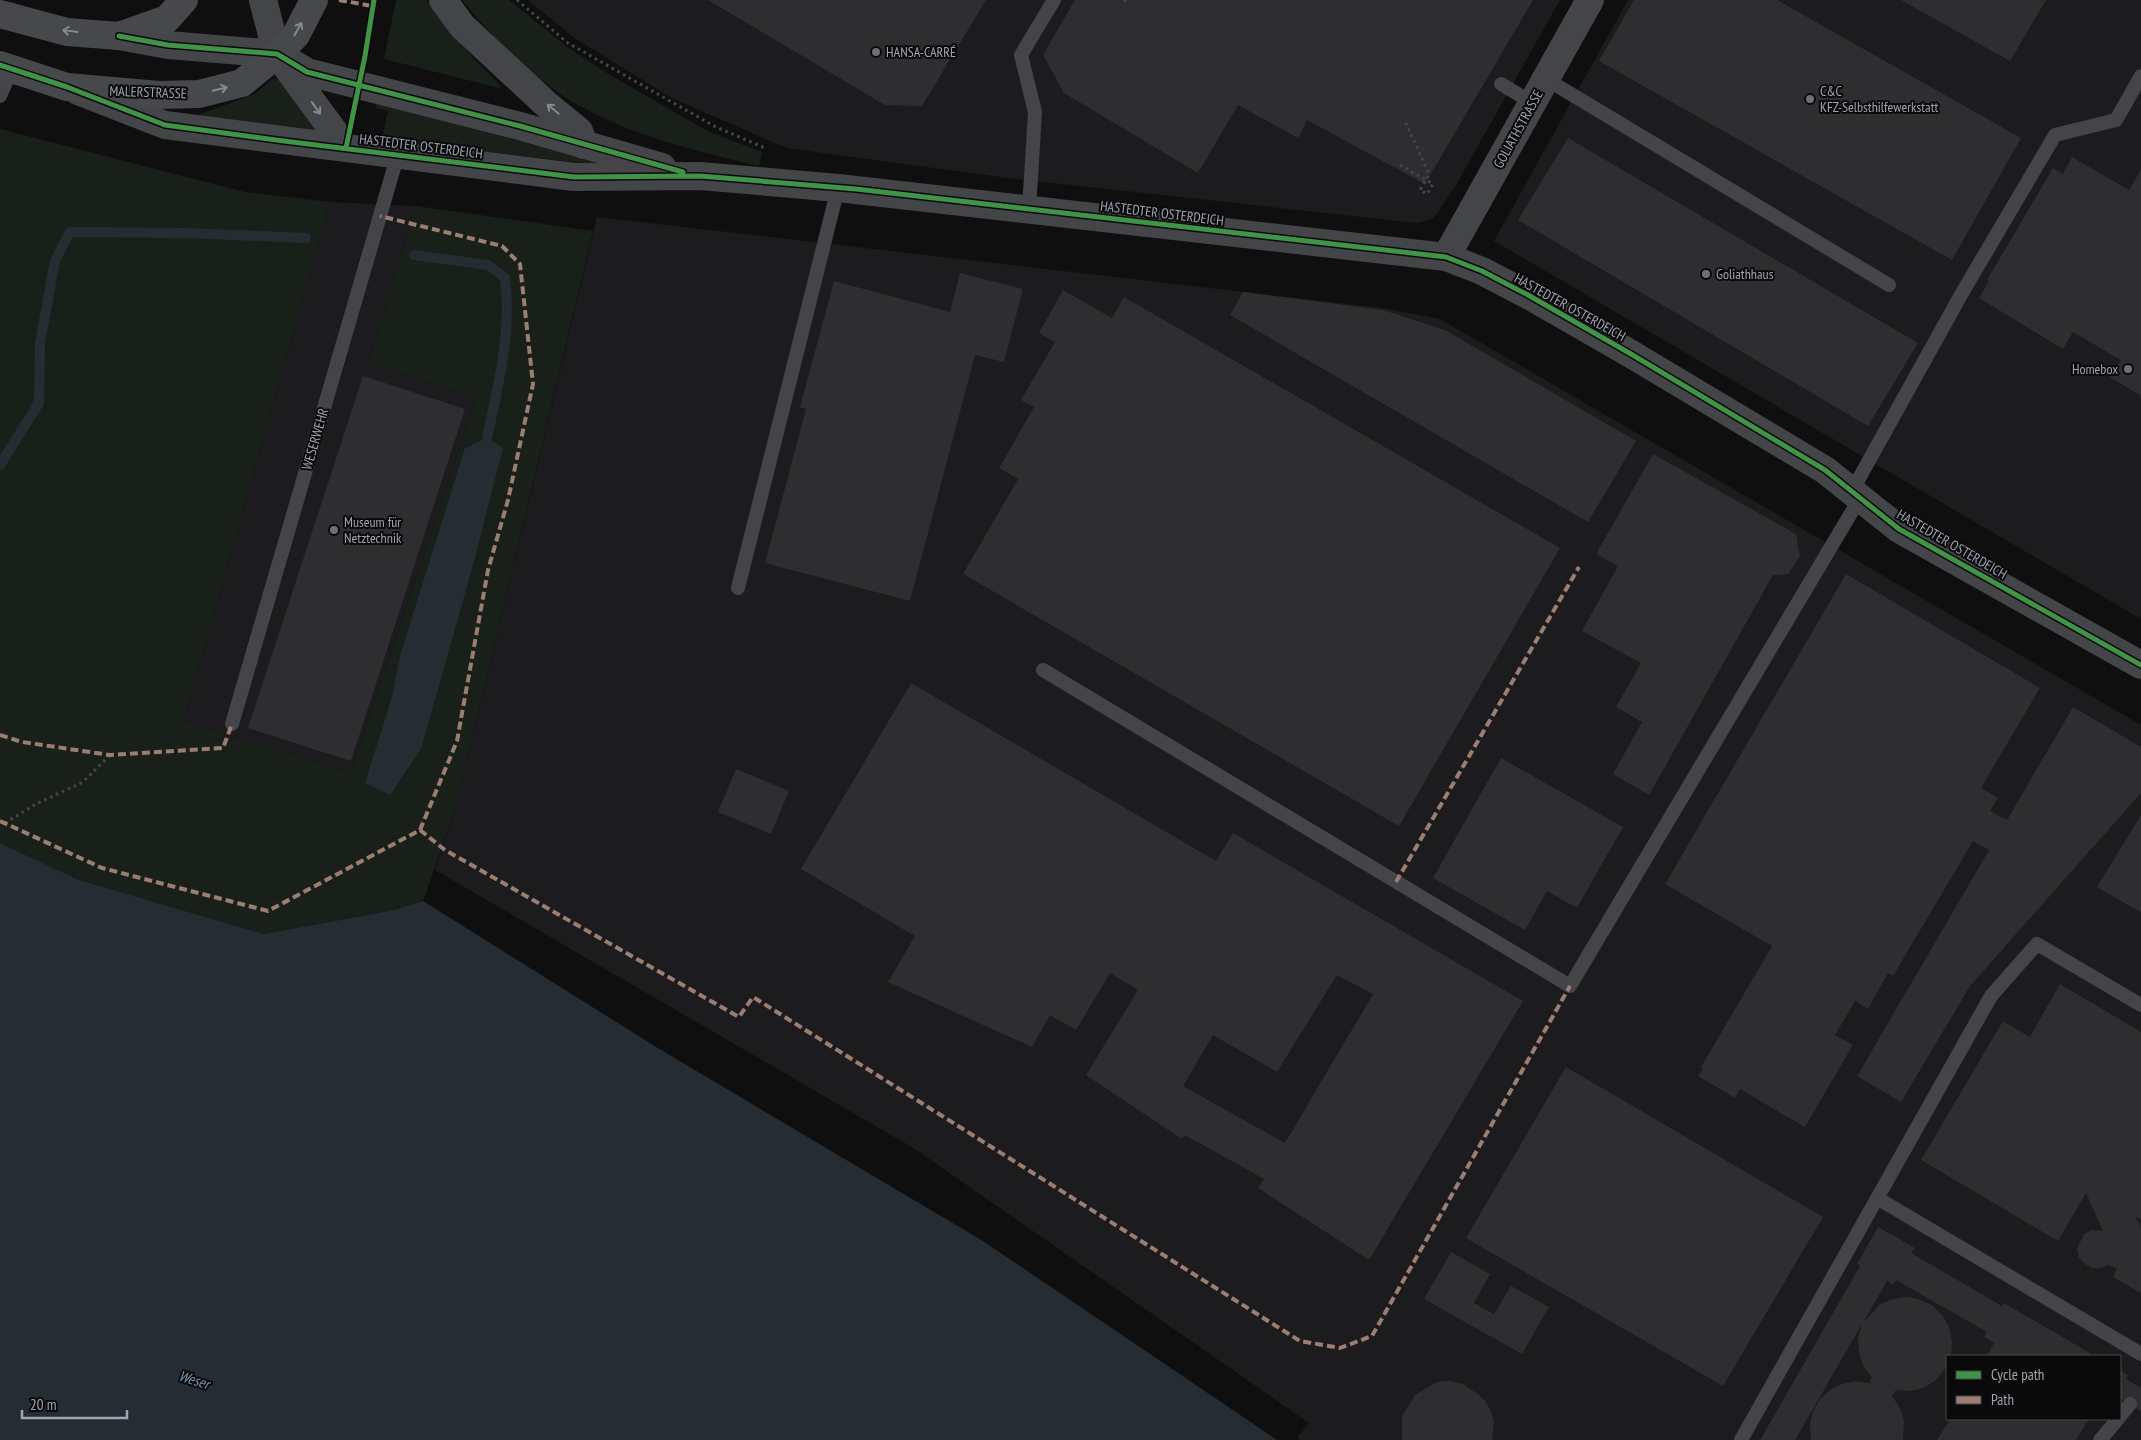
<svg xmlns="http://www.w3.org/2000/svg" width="2141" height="1440" viewBox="0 0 2141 1440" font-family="'PT Sans Narrow',sans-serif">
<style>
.built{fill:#1c1c1e;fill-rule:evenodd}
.green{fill:#19201a}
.water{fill:#252d33}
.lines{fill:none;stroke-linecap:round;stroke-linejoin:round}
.stream{stroke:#252d33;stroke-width:10}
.building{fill:#2e2e30;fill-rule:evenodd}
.path{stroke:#45474b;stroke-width:3;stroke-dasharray:2.5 4;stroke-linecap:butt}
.service{stroke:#444549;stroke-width:14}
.minor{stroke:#444549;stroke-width:28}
.primary{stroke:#46484b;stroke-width:28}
.quiet{stroke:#9b7d72;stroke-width:4;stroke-dasharray:8 4;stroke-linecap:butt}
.cycleway-casing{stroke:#0a0a0b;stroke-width:8}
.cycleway{stroke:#419447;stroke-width:5}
.oneway{stroke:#848993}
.oneway2{stroke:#848892}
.poi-dot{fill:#6d7079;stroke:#0a0a0b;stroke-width:2}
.labels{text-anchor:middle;stroke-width:4;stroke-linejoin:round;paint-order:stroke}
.poi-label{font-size:14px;fill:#9fa5b2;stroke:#0a0a0b;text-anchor:start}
.street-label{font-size:14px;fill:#9fa5b2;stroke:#0a0a0b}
.water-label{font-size:15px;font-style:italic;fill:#7295b1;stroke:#0a0a0b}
</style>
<rect width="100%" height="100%" fill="#0f0f10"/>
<path class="built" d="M528 0H1560L1456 185 1433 219 1416 223 1008 178 786 148 672 98 573 37Z
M1628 0H2141V619L1494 241Z
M330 202 416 206 368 363 476 398 351 773 184 721Z
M597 217 1383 308 1440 319 2141 725V1440H1300L1297 1438 1309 1423 915 1149 435 870 455 810ZM1947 1356H2120V1419H1947Z"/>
<path class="green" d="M396 0H426L472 57 501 86 499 88 384 59Z
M462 0H509L567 47 610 75 709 132 762 152 759 166C698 151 635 137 580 106 533 80 496 41 462 0Z
M272 79 281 80 326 134 198 115 255 94Z
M377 101 439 116 598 162V165L393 141 382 137 388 111 376 108Z
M0 129 245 192 330 202 184 721 351 773 476 398 368 363 416 206 593 231 455 810 423 901 394 910 264 934 79 880 0 843Z"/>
<path class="water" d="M487 438 503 448 473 565 421 749 390 795 365 783 392 697 400 656 465 448Z
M0 843 79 880 264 934 394 910 423 901 661 1050 983 1241 1277 1440H0Z"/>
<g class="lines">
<path class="stream" d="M414 255 488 265 505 278C512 332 498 386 487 438
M0 465 39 403 40 343 55 261 70 232 188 233 306 238"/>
</g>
<path class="building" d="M708 0H986L922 106 885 105Z
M1075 0H1533L1425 184 1307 120 1298 138 1238 105 1198 173 1064 93 1043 55Z
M1634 0H1777L2021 138 1952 260 1599 61Z
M1901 0H2046L2010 61Z
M1568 138 1918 343 1868 426 1518 220Z
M2072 157 2129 190 2141 170V396L2110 377 2121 360 2073 332 2063 349 1979 298 1989 281 1987 280 2053 168 2063 174Z
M960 273 1023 289 1004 362 975 355 910 601 765 563 806 409 800 407 834 281 950 312Z
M1063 290 1112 318 1124 297 1560 548 1399 826 963 574 1018 479 999 468 1034 407 1021 400 1055 342 1039 333Z
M1243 292 1383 310 1445 330 1636 441 1588 522 1230 315Z
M363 376 465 409 351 761 248 728Z
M1653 454 1796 534 1800 556 1788 574 1773 575 1649 795 1613 774 1642 722 1616 707 1641 663 1582 631 1618 566 1596 554Z
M1846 574 2040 688 1981 788 1998 798 1990 811 2007 820 2073 707 2141 747V793L1970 986 1901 1102 1857 1076 1989 850 1973 841 1893 976 1888 973 1868 1009 1855 1001 1835 1035 1853 1045 1805 1127 1740 1089 1735 1098 1698 1076 1703 1068 1701 1067 1772 946 1665 884Z
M911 683 1216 861 1233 833 1523 1001 1369 1260 1258 1188 1264 1179 1185 1135 1182 1139 1086 1075 1138 990 1110 973 1076 1030 1050 1015 1032 1047 888 982 915 936 801 869ZM1337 975 1373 994 1285 1143 1183 1086 1213 1035 1277 1072Z
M1501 758 1623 827 1577 908 1547 891 1525 930 1433 878Z
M736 769 789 791 771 834 718 812Z
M2141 815V910L2140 912 2097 887Z
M2060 984 2141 1032V1220L2135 1216 2141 1227V1293L2113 1277 2117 1269 2108 1265 2101 1268H2092L2085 1264 2079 1258 2077 1249 2084 1234 2091 1230 2103 1231 2086 1193 2058 1241 1921 1160 2003 1021 2030 1037Z
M1566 1067 1823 1217 1723 1386 1466 1238Z
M1878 1227 1915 1248 1911 1253 2002 1306 2004 1303 2095 1356H1987L1994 1343 1984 1337 1987 1332 1896 1280 1893 1285 1887 1281 1863 1323 1880 1304 1893 1299 1907 1297 1921 1300 1933 1306 1943 1316 1950 1329 1952 1343 1951 1356H1947L1945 1369 1936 1380 1924 1388 1910 1391 1896 1390 1892 1396 1900 1408 1904 1420 1903 1440H1811V1438L1810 1424 1813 1411 1820 1399 1830 1390 1842 1384 1855 1381 1869 1383 1872 1377 1863 1366 1859 1353 1858 1338 1862 1324 1795 1440H1760L1860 1266 1857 1264Z
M1451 1252 1490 1274 1474 1303 1494 1314 1511 1286 1549 1307 1522 1354 1424 1299Z
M2120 1371 2128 1375 2126 1379 2141 1388V1411L2120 1398Z
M1450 1381 1463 1384 1483 1398 1490 1409 1494 1421 1492 1440H1402V1416L1415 1395 1437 1382Z
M1950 1419H2089L2076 1440H1937Z"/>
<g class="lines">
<path class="path" d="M517 0 568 43 714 126 765 148
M1124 0 1127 2
M1400 165 1433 184 1427 194 1420 190 1429 174 1405 121
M5 823 36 804 83 782 110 755"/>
<path class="service" d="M1546 79 1889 285
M1501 84 1533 103
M0 96 12 69
M1029 209 1035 112 1021 55 1054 0
M1852 491 1962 293 2055 135 2116 120 2141 76
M738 588 838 188
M1043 670 1570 986 1860 498
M232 724 398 154
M1877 1198 2141 1354
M2120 1416 2130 1404
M1741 1440 1991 996 2037 944 2141 1005
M2100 1440 2118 1419"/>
<path class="minor" d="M263 0 277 54 346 148
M443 0 462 26 546 104 579 131 584 145
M119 36 168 45 277 54 307 72 520 126 662 167
M78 91 165 125 574 177 700 176 838 188 1446 257 1482 271 1528 295 1631 354 1825 470 1899 529 2141 665
M1446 257 1590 0"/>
<path class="primary" d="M0 14 67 32 119 36 167 19 184 0
M0 65 67 87 159 95 199 94 242 83 277 54 296 35 314 0"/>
<path class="quiet" d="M339 0 372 6
M0 735 22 742 110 755 223 748 232 724
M0 821 102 868 268 911 420 830 457 741 488 570 508 500 533 384 520 264 502 246 380 216
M420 830 445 850 739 1017 753 997 1300 1341 1340 1348 1372 1336 1570 986
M1396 882 1579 567"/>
<defs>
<path id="cycleway" d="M119 36 168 45 277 54 307 72 520 126 683 172
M0 65 67 87 165 125 284 141 574 177 700 176 856 189 1446 257 1482 271 1528 295 1631 354 1825 470 1899 529 2141 665
M346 148 365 56 374 0"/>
</defs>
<use href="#cycleway" class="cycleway-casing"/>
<use href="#cycleway" class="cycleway"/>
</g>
<defs><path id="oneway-shaft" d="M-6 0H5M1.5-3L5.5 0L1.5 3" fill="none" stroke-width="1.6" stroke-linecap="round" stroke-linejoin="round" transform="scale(1.25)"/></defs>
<g class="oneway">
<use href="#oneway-shaft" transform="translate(298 29) rotate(-60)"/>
<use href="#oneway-shaft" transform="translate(70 31) rotate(-172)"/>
<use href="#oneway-shaft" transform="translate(220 89) rotate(-14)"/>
</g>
<g class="oneway2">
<use href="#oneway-shaft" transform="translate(316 108) rotate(54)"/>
<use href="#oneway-shaft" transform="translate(553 109) rotate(-141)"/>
</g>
<g class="poi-dot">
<circle cx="876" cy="52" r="5"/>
<circle cx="1810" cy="99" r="5"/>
<circle cx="1706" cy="274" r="5"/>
<circle cx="2128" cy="369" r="5"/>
<circle cx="334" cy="530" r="5"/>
</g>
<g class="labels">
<g class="poi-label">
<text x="886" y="57">HANSA-CARRÉ</text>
<text x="1820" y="96">C&amp;C<tspan x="1820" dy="16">KFZ-Selbsthilfewerkstatt</tspan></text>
<text x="1716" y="279">Goliathhaus</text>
<text x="2118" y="374" text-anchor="end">Homebox</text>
<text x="344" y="527">Museum für<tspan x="344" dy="16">Netztechnik</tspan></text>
</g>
<g class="street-label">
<text transform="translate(148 92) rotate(2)" y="5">MALERSTRASSE</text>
<text transform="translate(1518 129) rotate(-61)" y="5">GOLIATHSTRASSE</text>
<text transform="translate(421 146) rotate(7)" y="5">HASTEDTER OSTERDEICH</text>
<text transform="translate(1162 213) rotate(7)" y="5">HASTEDTER OSTERDEICH</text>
<text transform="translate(1570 307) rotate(29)" y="5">HASTEDTER OSTERDEICH</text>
<text transform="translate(315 439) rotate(-74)" y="5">WESERWEHR</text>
<text transform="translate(1952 544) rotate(30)" y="5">HASTEDTER OSTERDEICH</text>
</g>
<g class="water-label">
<text transform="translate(194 1380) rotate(17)" y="5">Weser</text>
</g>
</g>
<rect x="1946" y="1355" width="175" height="65" fill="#0a0a0b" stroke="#46484e"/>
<rect x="1956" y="1371" width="25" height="8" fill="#419447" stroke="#46484e"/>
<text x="1991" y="1380" font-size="15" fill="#9fa5b2">Cycle path</text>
<rect x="1956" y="1396" width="25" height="8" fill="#9b7d72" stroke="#46484e"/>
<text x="1991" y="1405" font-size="15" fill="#9fa5b2">Path</text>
<path d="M22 1410v8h105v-8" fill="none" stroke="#9fa5b2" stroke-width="2.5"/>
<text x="30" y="1410" font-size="15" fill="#9fa5b2" stroke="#0a0a0b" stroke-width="4" paint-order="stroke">20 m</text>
</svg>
